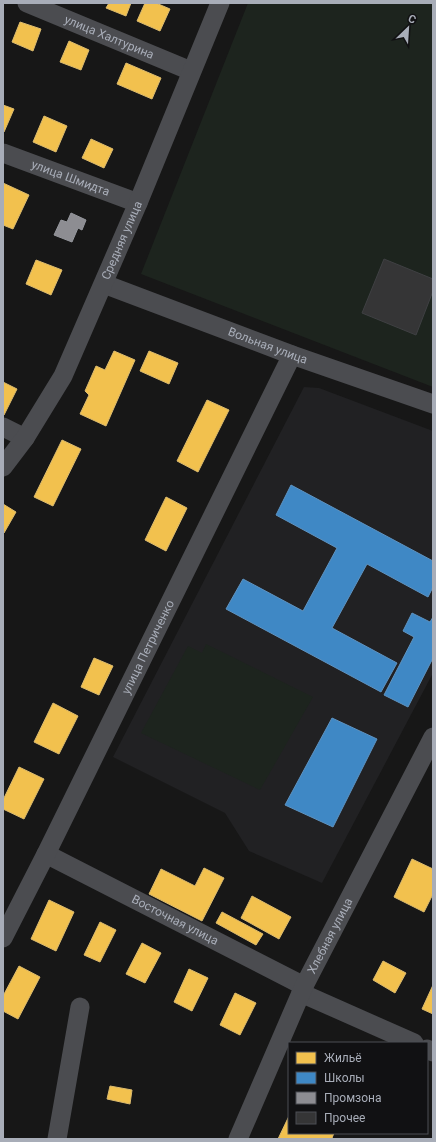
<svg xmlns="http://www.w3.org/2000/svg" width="436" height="1142" viewBox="0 0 436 1142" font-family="Roboto,sans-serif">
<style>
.built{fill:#212123}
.green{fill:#1d241e}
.homes{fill:#f2c14e;stroke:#dcbb6e}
.schools{fill:#3f88c5;stroke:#5e93c1}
.industry{fill:#8d8d92;stroke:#95979d}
.building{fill:#353536;stroke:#3f4043}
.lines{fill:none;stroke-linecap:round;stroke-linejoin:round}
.street{stroke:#4b4c50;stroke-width:19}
.labels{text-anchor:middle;stroke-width:4;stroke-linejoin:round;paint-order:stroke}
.street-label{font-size:12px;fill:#a8adb8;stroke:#111113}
</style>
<rect width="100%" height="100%" fill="#171717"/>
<path class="built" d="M304 387 319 388 433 431V673L322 883 249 851 225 813 113 757Z"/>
<path class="green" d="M248 3H433V387L141 274Z
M206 644 313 697 260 790 141 733 188 646 202 653Z"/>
<path class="homes" d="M109 3H131L126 16 106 8Z
M145 3H156L170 9 160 31 137 21Z
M20 22 41 29 33 51 12 42Z
M69 41 89 50 81 70 60 62Z
M126 63 161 78 152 99 117 84Z
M3 105 14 109 4 132H3Z
M44 116 67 126 56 152 33 142Z
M91 139 113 149 104 168 82 158Z
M3 183 29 195 13 229 3 225Z
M36 260 62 270 51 295 26 284Z
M114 351 135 360 106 426 80 414 89 395 85 391 96 366 105 370Z
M149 351 178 363 169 384 140 371Z
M3 382 17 389 4 415H3Z
M207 400 229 410 198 472 177 461Z
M62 440 81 449 53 506 34 497Z
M166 497 187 508 166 551 145 540Z
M3 504 16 512 4 533 3 532Z
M94 658 113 666 99 695 81 687Z
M53 703 78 716 59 754 34 742Z
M19 767 44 779 24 819 3 809V800Z
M412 859 433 869V894L424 912 394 897Z
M204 868 224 878 202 921 149 894 161 869 195 886Z
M252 896 291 917 279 939 241 918Z
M49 900 74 912 56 951 31 939Z
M222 912 263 934 256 945 216 923Z
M100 922 116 930 100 962 84 955Z
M142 943 161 953 145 983 126 974Z
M383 961 406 973 395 993 373 980Z
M19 966 40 977 18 1019 3 1011V996Z
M189 969 208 978 192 1011 174 1002Z
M433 985V1014L422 1009Z
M235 993 256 1003 240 1035 220 1025Z
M110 1086 132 1090 130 1104 107 1099Z
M289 1116V1133H334L332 1138 335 1139H278Z"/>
<path class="schools" d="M291 485 433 561V587L428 597 367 564 332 628 397 663 381 692 226 609 243 579 303 611 337 548 276 515Z
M412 613 430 622 433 617V658L408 707 384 695 414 637 403 631Z
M332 718 377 739 333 827 285 805Z"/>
<path class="industry" d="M71 213 86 220 82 230 78 228 72 242 54 235 61 220 67 222Z"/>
<path class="building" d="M384 259 433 279V291L416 335 362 313Z"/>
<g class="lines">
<g class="street">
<path id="s1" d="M27 3 191 71"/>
<path id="s2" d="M3 153 138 203"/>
<path id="s3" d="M104 284 292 355 433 404"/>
<path d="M3 427 25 438"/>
<path id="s4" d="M3 467 25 438 63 376 138 203 220 3"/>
<path id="s5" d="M46 854 304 986"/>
<path id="s6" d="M3 938 46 854 292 355"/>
<path d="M301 993 414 1043"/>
<path d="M427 1049 433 1052"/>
<path d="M57 1139 80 1007"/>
<path id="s7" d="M238 1139 304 986 433 737"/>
</g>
</g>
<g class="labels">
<g class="street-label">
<text dy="4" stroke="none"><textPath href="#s1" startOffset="89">улица Халтурина</textPath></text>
<text dy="4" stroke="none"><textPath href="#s2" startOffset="72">улица Шмидта</textPath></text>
<text dy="4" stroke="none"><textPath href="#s4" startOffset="257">Средняя улица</textPath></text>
<text dy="4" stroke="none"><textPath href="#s3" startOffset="175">Вольная улица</textPath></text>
<text dy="4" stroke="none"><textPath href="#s6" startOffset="325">улица Петриченко</textPath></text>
<text dy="4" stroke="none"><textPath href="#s5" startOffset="145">Восточная улица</textPath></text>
<text dy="4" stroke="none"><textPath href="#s7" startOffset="223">Хлебная улица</textPath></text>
</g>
</g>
<rect width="436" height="1142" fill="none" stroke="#a8adb8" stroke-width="8"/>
<rect x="288" y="1042" width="140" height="92" fill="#111113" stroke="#4d4f55"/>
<rect x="296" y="1052" width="20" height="12" fill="#f2c14e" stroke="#4d4f55"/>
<text x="324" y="1062" font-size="12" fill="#a8adb8">Жильё</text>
<rect x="296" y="1072" width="20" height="12" fill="#3f88c5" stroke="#4d4f55"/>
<text x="324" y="1082" font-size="12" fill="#a8adb8">Школы</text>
<rect x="296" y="1092" width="20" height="12" fill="#8d8d92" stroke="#4d4f55"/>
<text x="324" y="1102" font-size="12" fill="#a8adb8">Промзона</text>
<rect x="296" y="1112" width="20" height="12" fill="#353536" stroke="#4d4f55"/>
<text x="324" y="1122" font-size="12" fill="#a8adb8">Прочее</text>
<g transform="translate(408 28) rotate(25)" stroke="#111113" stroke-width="3" paint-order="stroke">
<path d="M0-3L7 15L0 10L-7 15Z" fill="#a8adb8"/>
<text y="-6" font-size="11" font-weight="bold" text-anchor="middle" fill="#a8adb8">С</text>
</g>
</svg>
